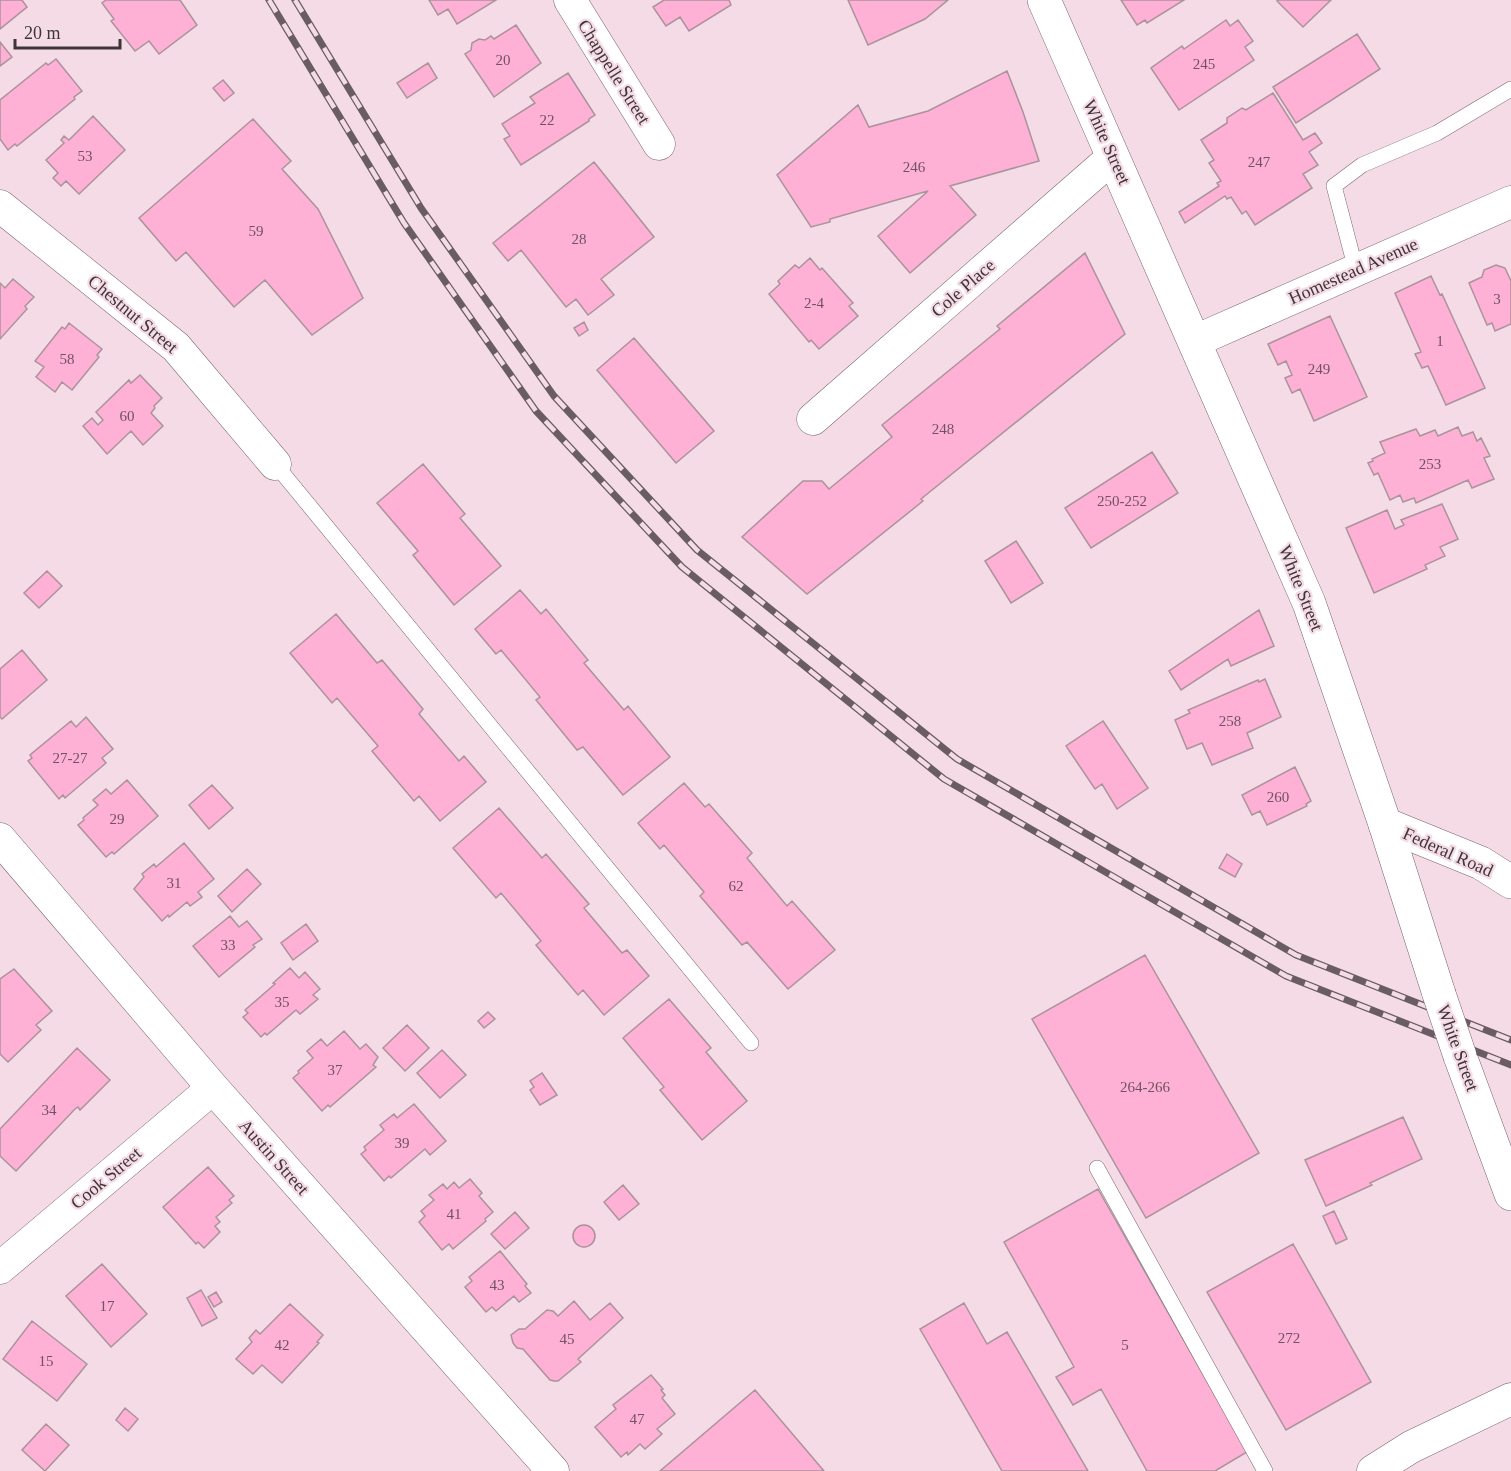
<svg xmlns="http://www.w3.org/2000/svg" width="1511" height="1471" viewBox="0 0 1511 1471" font-family="'Times New Roman',serif">
<style>
.building{fill:#feb0d5;stroke:#aa939d;stroke-width:1.5}
.lines{fill:none;stroke-linecap:round;stroke-linejoin:round}
.service-casing{stroke:#7b666f;stroke-width:16}
.minor-casing{stroke:#7b666f;stroke-width:33}
.secondary-casing{stroke:#7b666f;stroke-width:34}
.primary-casing{stroke:#7b666f;stroke-width:34}
.service{stroke:#fff;stroke-width:15}
.minor{stroke:#fff;stroke-width:32}
.secondary{stroke:#fff;stroke-width:33}
.primary{stroke:#fff;stroke-width:33}
.rail-casing{stroke:#695c62;stroke-width:7}
.rail{stroke:#f4dbe5;stroke-width:4.5;stroke-dasharray:14;stroke-linecap:butt}
.secondary-bridge-casing{stroke:#7b666f;stroke-width:34;stroke-linecap:butt}
.secondary-bridge{stroke:#fff;stroke-width:33}
.labels{text-anchor:middle;stroke-width:4.5;stroke-linejoin:round;paint-order:stroke}
.number-label{font-size:15px;fill:#6e5460}
.street-label{font-size:18px;fill:#3e3539;stroke:#f4dbe5}
</style>
<rect width="100%" height="100%" fill="#f4dbe5"/>
<path class="building" d="M0 0H22L27 7 0 29Z
M106 0H180L197 25 159 54 149 41 135 51 111 21 114 19 102 3Z
M429 0H496L457 24 448 9 438 15Z
M664 0H729L731 5 689 31 680 17 666 26 653 7Z
M848 0H948L925 19 868 45Z
M1121 0H1184L1147 23 1145 20 1137 25Z
M1279 0H1331L1303 27 1277 1Z
M1226 20 1230 26 1238 20 1253 41 1245 47 1254 60 1179 110 1151 68 1182 46 1184 49Z
M516 25 541 63 494 97 465 54 471 50 472 43 479 39 485 40 491 36 494 39Z
M1357 34 1380 69 1296 123 1273 87Z
M0 42 12 57 0 66Z
M56 59 82 91 74 97 75 99 17 146 15 144 8 150 0 139V100L46 63 48 65Z
M428 63 437 78 407 98 397 83Z
M1007 71 1023 112 1039 161 950 186 976 215 910 273 878 236 928 191 830 219V222L811 227 777 175 858 105 869 127 928 111Z
M568 73 595 115 589 119V121L521 165 504 139 510 136 502 124 535 103 530 97Z
M223 80 234 93 224 101 213 88Z
M1273 93 1303 140 1315 133 1322 143 1309 152 1318 165 1303 174 1312 188 1255 225 1246 211 1242 214 1231 197 1227 199 1225 196 1185 223 1179 212 1219 186 1217 183 1221 181 1209 163 1214 160 1201 140 1227 123V118L1242 108 1246 110Z
M93 116 125 150 79 194 66 181 61 186 53 178 58 173 46 160 64 143 61 140 64 136 69 140Z
M253 119 291 161 282 169 318 209 363 298 312 335 265 280 234 307 186 252 176 261 139 218Z
M594 162 654 237 601 279 614 295 588 315 576 299 566 307 521 250 508 261 493 243Z
M1085 253 1125 334 921 499 923 501 807 594 742 537 803 481H822L829 489 892 437 882 425 1000 329 997 326Z
M810 258 820 270 822 268 853 303 849 306 858 316 819 349 811 340 809 342 769 294 780 284 778 281 795 265 799 268Z
M1496 265 1505 268 1511 281V324L1495 331 1492 323 1487 325 1469 283 1482 277 1484 270Z
M1431 276 1440 295 1442 294 1485 388 1446 405 1428 366 1422 368 1415 354 1421 352 1395 293Z
M13 279 34 297 25 306 27 309 0 339V283L5 288Z
M1330 316 1367 397 1314 421 1300 389 1292 393 1285 378 1292 375 1286 361 1278 365 1268 344Z
M584 322 588 330 579 336 574 328Z
M69 323 102 349 97 355 99 357 72 390 62 382 55 392 36 377 44 367 35 361 62 327 65 329Z
M634 338 714 431 676 463 597 370Z
M140 375 162 398 154 406 155 408 151 413 163 426 143 445 131 431 107 454 83 426 92 418 98 425 103 420 96 412 129 380 131 383Z
M1458 427 1462 436 1473 432 1477 441 1481 438 1490 456 1484 458 1494 479 1472 488 1468 480 1416 503 1414 498 1403 502 1400 495 1390 500 1378 473 1374 475 1368 463 1373 461 1372 459 1385 453 1380 442 1416 429 1420 436 1435 430 1438 436Z
M1152 452 1178 493 1091 548 1065 508Z
M423 464 465 514 460 518 501 566 454 605 413 555 418 551 377 503Z
M1442 504 1458 539 1440 547 1445 556 1425 565 1427 569 1374 593 1346 528 1387 510 1395 529 1404 525 1401 520Z
M1016 541 1043 583 1011 603 985 561Z
M47 571 62 586 39 608 24 593Z
M520 590 541 614 546 609 588 660 584 663 624 710 628 706 670 757 623 795 583 747 577 750 536 700 540 697 501 650 496 654 475 629Z
M1259 610 1274 646 1231 666 1228 659 1181 690 1169 671Z
M336 614 377 663 382 660 423 709 419 714 459 761 464 756 486 782 440 821 419 796 414 801 372 751 378 746 337 698 332 703 290 653Z
M22 650 47 680 2 719 0 717V669Z
M1265 679 1281 717 1247 733 1253 748 1212 765 1202 743 1187 749 1175 720 1190 713 1188 710 1258 680 1259 682Z
M86 717 113 749 102 758 106 763 65 798 63 795 59 799 28 761 32 758 30 755 71 721 76 727Z
M1103 721 1148 788 1117 809 1102 784 1095 789 1066 746Z
M1295 767 1311 801 1306 804 1307 806 1267 825 1260 811 1252 815 1242 795Z
M127 780 158 816 114 854 112 852 106 857 78 825 84 820 83 818 98 805 93 800 106 789 111 794Z
M684 783 705 807 709 804 752 853 747 858 787 906 792 901 835 950 788 989 747 942 742 945 700 896 704 892 664 845 660 849 638 823Z
M212 785 233 808 209 829 189 805Z
M499 808 542 858 546 854 589 904 584 908 622 953 627 950 649 976 604 1015 583 990 578 995 536 945 541 941 517 912 501 893 496 898 453 848Z
M184 843 214 879 198 892 202 897 190 906 187 902 169 917 168 915 162 921 134 889 144 877 142 874 154 864 156 867Z
M1227 854 1242 864 1235 877 1219 868Z
M247 869 261 884 232 912 218 896Z
M230 916 239 927 247 921 262 939 253 945 255 947 219 977 193 946Z
M306 924 318 941 293 960 281 943Z
M1145 955 1259 1153 1146 1218 1032 1019Z
M290 968 299 978 305 972 320 989 313 995 318 999 300 1014 296 1010 267 1035 265 1033 261 1037 243 1017 248 1013 245 1010 275 984 273 983Z
M14 969 52 1011 36 1025 41 1030 8 1062 0 1054V979Z
M669 999 711 1048 706 1052 747 1101 702 1140 660 1090 664 1087 623 1038Z
M488 1012 495 1019 484 1028 478 1021Z
M407 1025 429 1048 405 1071 383 1048Z
M344 1031 360 1049 366 1044 378 1057 373 1065 376 1067 330 1107 328 1105 322 1111 293 1078 299 1073 298 1071 313 1058 307 1051 321 1039 327 1046Z
M77 1048 110 1080 80 1110 78 1107 75 1109 16 1171 0 1156V1129Z
M442 1050 466 1075 440 1098 417 1073Z
M542 1073 557 1095 540 1105 530 1090 534 1087 530 1081Z
M414 1104 446 1141 430 1155 425 1149 391 1178 389 1176 384 1181 361 1154 366 1150 364 1147 384 1130 380 1125 394 1114 397 1118Z
M1403 1117 1422 1159 1370 1183 1372 1185 1326 1206 1305 1160Z
M208 1167 234 1196 229 1200 232 1203 216 1217 220 1222 215 1226 220 1232 204 1248 198 1242 196 1244 163 1207Z
M470 1179 482 1193 479 1196 493 1212 485 1219 486 1221 453 1249 449 1244 442 1250 419 1222 425 1216 421 1211 434 1200 429 1195 443 1184 447 1189 454 1182 459 1188Z
M623 1185 639 1204 619 1220 604 1202Z
M1098 1189 1247 1452 1215 1471H1147L1101 1389 1073 1405 1056 1377 1074 1367 1004 1242Z
M1334 1211 1347 1239 1336 1244 1323 1216Z
M515 1212 529 1228 505 1249 491 1234Z
M573 1236a11 11 0 1 1 22 0a11 11 0 1 1-22 0Z
M1293 1244 1371 1382 1286 1430 1207 1292Z
M500 1251 527 1284 525 1286 531 1293 519 1302 514 1296 496 1311 492 1307 486 1312 465 1287 472 1281 469 1277Z
M102 1264 147 1314 111 1347 66 1296Z
M201 1290 217 1318 202 1326 187 1298Z
M216 1292 222 1302 214 1307 208 1297Z
M574 1301 590 1320 610 1303 623 1318 578 1359 581 1362 558 1381H554L550 1380 523 1349 517 1348 513 1343 511 1335 519 1329H525L547 1310 553 1311 558 1316Z
M964 1303 987 1344 1007 1332 1088 1471H1002L920 1329Z
M290 1304 323 1335 317 1342 319 1343 282 1383 262 1365 253 1374 236 1359 252 1342 249 1338 256 1330 260 1334Z
M32 1321 87 1364 57 1401 3 1359Z
M651 1375 663 1389 661 1390 665 1395 662 1398 675 1414 657 1429 662 1434 645 1449 640 1444 628 1455 627 1452 621 1457 595 1427 616 1409 613 1405Z
M755 1390 824 1471H660Z
M125 1408 138 1419 128 1431 116 1420Z
M46 1424 69 1445 45 1471 22 1450Z"/>
<g class="lines">
<defs>
<path id="service" d="M1356 270 1334 186 1362 165 1437 133 1511 89
M275 464 751 1043
M1097 1168 1265 1471"/>
<path id="minor" d="M570 0 659 144
M0 206 176 347 275 464
M1195 341 1511 202
M813 419 1113 157
M0 839 213 1088 553 1471
M0 1268 213 1088
M1373 1471 1411 1447 1511 1399"/>
<path id="secondary" d="M1385 824 1439 994
M1460 1056 1511 1194"/>
<path id="primary" d="M1044 0 1309 603 1385 824 1481 863 1511 882"/>
</defs>
<use href="#service" class="service-casing"/>
<use href="#minor" class="minor-casing"/>
<use href="#secondary" class="secondary-casing"/>
<use href="#primary" class="primary-casing"/>
<use href="#service" class="service"/>
<use href="#minor" class="minor"/>
<use href="#secondary" class="secondary"/>
<use href="#primary" class="primary"/>
<defs>
<path id="rail" d="M269 0 404 223 536 411 682 567 944 779 1286 976 1511 1065
M295 0 421 208 554 396 697 550 957 759 1296 955 1511 1040"/>
</defs>
<use href="#rail" class="rail-casing"/>
<use href="#rail" class="rail"/>
<defs>
<path id="secondary-bridge" d="M1439 994 1460 1056"/>
</defs>
<use href="#secondary-bridge" class="secondary-bridge-casing"/>
<use href="#secondary-bridge" class="secondary-bridge"/>
</g>
<g class="labels">
<g class="number-label">
<text x="503" y="65">20</text>
<text x="1204" y="69">245</text>
<text x="547" y="125">22</text>
<text x="85" y="161">53</text>
<text x="1259" y="167">247</text>
<text x="914" y="172">246</text>
<text x="256" y="236">59</text>
<text x="579" y="244">28</text>
<text x="1497" y="304">3</text>
<text x="814" y="308">2-4</text>
<text x="1440" y="346">1</text>
<text x="67" y="364">58</text>
<text x="1319" y="374">249</text>
<text x="127" y="421">60</text>
<text x="943" y="434">248</text>
<text x="1430" y="469">253</text>
<text x="1122" y="506">250-252</text>
<text x="1230" y="726">258</text>
<text x="70" y="763">27-27</text>
<text x="1278" y="802">260</text>
<text x="117" y="824">29</text>
<text x="174" y="888">31</text>
<text x="736" y="891">62</text>
<text x="228" y="950">33</text>
<text x="282" y="1007">35</text>
<text x="335" y="1075">37</text>
<text x="1145" y="1092">264-266</text>
<text x="49" y="1115">34</text>
<text x="402" y="1148">39</text>
<text x="454" y="1219">41</text>
<text x="497" y="1290">43</text>
<text x="107" y="1311">17</text>
<text x="1289" y="1343">272</text>
<text x="567" y="1344">45</text>
<text x="282" y="1350">42</text>
<text x="1125" y="1350">5</text>
<text x="46" y="1366">15</text>
<text x="637" y="1424">47</text>
</g>
<g class="street-label">
<text transform="translate(614 72) rotate(58)" y="6">Chappelle Street</text>
<text transform="translate(1107 142) rotate(66)" y="6">White Street</text>
<text transform="translate(1353 271) rotate(-24)" y="6">Homestead Avenue</text>
<text transform="translate(963 288) rotate(-41)" y="6">Cole Place</text>
<text transform="translate(133 314) rotate(40)" y="6">Chestnut Street</text>
<text transform="translate(1301 588) rotate(68)" y="6">White Street</text>
<text transform="translate(1448 852) rotate(24)" y="6">Federal Road</text>
<text transform="translate(1458 1048) rotate(70)" y="6">White Street</text>
<text transform="translate(274 1157) rotate(48)" y="6">Austin Street</text>
<text transform="translate(106 1178) rotate(-40)" y="6">Cook Street</text>
</g>
</g>
<path d="M15 39v9h105v-9" fill="none" stroke="#3e3539" stroke-width="3"/>
<text x="24" y="39" font-size="18" fill="#3e3539" stroke="#f4dbe5" stroke-width="4.5" paint-order="stroke">20 m</text>
</svg>
